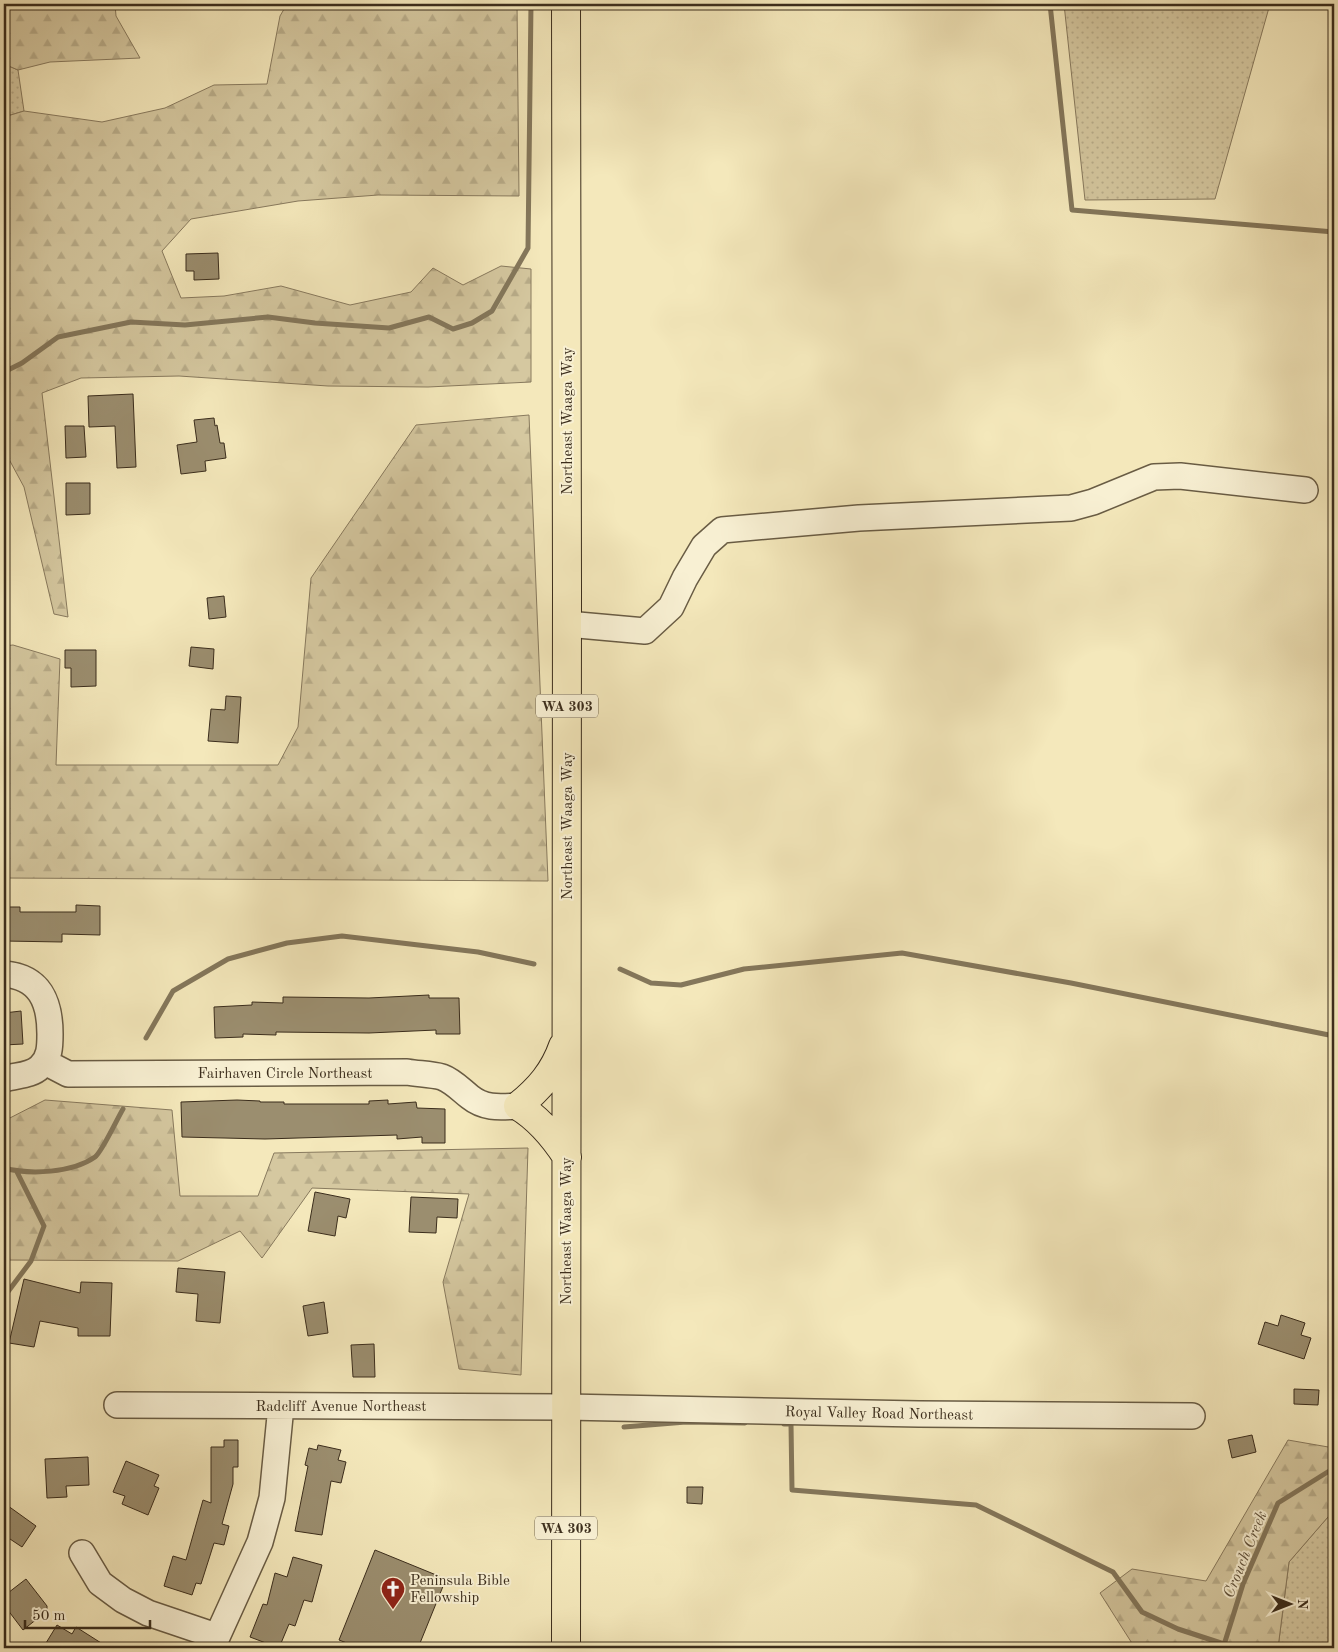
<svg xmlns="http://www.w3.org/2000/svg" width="1338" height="1652" viewBox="0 0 1338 1652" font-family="'Old Standard TT',serif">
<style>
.grass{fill:url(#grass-dots);stroke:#887a5e}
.forest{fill:url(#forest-firs);stroke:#887a5e}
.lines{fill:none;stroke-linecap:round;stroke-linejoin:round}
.stream{stroke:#84775b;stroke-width:5}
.building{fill:#9b8e6f;stroke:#3b2d1c}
.minor-casing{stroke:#695c44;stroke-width:28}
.highway-casing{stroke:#3b2d1c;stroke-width:30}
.minor{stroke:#f8f0d3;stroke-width:25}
.highway{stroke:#f4e8bb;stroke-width:28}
.labels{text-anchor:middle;stroke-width:4;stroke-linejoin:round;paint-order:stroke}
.shield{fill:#f8f0d3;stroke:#746853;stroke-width:1}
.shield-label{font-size:14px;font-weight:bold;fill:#3b2d1c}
.street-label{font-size:15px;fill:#3b2d1c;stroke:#f8f0d3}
.poi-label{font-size:15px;fill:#3b2d1c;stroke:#f8f0d3;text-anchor:start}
.water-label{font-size:16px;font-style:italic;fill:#60523c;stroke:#f8f0d3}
</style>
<defs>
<pattern id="grass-dots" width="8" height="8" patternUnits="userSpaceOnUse" patternTransform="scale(1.25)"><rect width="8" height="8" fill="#d5c8a0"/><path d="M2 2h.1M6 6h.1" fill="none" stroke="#b8ac89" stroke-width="1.8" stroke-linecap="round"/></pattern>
<pattern id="forest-firs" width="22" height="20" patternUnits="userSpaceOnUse" patternTransform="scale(1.25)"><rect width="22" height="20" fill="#d5c8a0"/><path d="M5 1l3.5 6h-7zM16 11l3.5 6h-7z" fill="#b8ac89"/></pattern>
</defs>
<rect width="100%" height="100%" fill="#f4e8bb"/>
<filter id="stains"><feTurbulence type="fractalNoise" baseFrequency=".004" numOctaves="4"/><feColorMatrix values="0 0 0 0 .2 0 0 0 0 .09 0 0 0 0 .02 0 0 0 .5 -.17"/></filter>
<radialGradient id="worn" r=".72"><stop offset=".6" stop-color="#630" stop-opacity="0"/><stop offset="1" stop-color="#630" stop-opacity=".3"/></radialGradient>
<path class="grass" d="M1064 4H1270L1215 199 1085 200Z
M4 64 18 70 24 111 4 117Z
M1334 1510V1648H1278L1289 1562Z"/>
<path class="forest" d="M4 4H115L116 16 140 58 50 62 18 70 4 64Z
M287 4H517L519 196 378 195 298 201 191 219 162 251 181 298 224 296 281 286 350 305 411 292 433 268 463 285 501 266 531 269V382L428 387 328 386 179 376 81 378 42 393 68 617 54 614 24 487 4 450V117L24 111 102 122 165 108 214 85 267 84 280 16Z
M529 415 548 881 4 878V646L13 645 60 659 56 765H278L298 727 311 578 416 425Z
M45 1100 172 1110 180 1196H258L274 1153 528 1148 521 1375 459 1369 443 1282 469 1194 312 1188 262 1258 240 1231 178 1261 5 1260 4 1263V1121Z
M1288 1440 1334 1448V1510L1289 1562 1278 1648H1135L1100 1593 1132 1569 1206 1581Z"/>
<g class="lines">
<path class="stream" d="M1050 4 1072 210 1334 232
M4 372 22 363 58 337 131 322 185 325 268 317 315 323 389 328 429 317 453 329 472 323 492 311 528 248 531 4
M620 969 651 983 681 985 744 969 902 953 1071 983 1334 1036
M146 1038 173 991 228 959 287 943 342 936 478 952 534 964
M4 1168C30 1175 72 1173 95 1157 102 1152 117 1119 123 1109
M4 1297 31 1261 44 1226 17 1172
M784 1424H791L792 1490 976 1505 1113 1572 1142 1612 1178 1629 1224 1644
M624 1427 686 1422 745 1423
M1223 1648 1243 1584 1278 1503 1334 1468"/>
</g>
<path class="building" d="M218 253 219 279 194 280V271H186V254Z
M133 394 136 467 117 468 115 426 89 427 88 396Z
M214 418 215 426 217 425 220 443H224L226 458 205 461 206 471 181 474 177 445 197 442 194 420Z
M65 426H84L86 457 66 458Z
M66 483H90V514L66 515Z
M224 596 226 617 209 619 207 598Z
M191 647 214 649 213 669 189 666Z
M65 650H96V686L71 687V668H65Z
M226 696 241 697 238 743 208 741 211 709 225 710Z
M76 905 100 906V935L62 934V942L4 941V907H20V912H76Z
M429 995V998H459L460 1034H436V1030L369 1033 276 1032V1035L243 1034V1037L215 1038 214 1007 252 1005V1002L283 1003V997L369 998Z
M21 1011 23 1044 4 1045V1013Z
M237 1100 260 1101V1102H284V1104H369V1101L388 1100V1104L416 1102 417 1108 445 1109V1143H422V1137L397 1139V1135L265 1139 182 1137 181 1102Z
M315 1192 350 1199 346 1218 338 1216 335 1236 308 1231Z
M411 1197 458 1199 457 1218 437 1217 436 1233 409 1232Z
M178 1268 225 1272 220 1323 196 1321 198 1294 176 1292Z
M24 1279 80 1293 81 1282 112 1283 110 1336H78V1328L40 1321 34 1347 9 1343Z
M324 1302 328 1333 308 1336 303 1306Z
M1281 1315 1305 1323 1301 1335 1311 1338 1304 1359 1258 1344 1265 1322 1278 1326Z
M374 1344 375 1377H353L351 1345Z
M1294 1389 1319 1390 1318 1405 1294 1404Z
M1252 1435 1256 1452 1232 1458 1228 1440Z
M224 1440H238V1467H233V1484L222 1524 229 1526 224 1545 214 1543 201 1584 196 1583 192 1595 164 1586 173 1556 186 1560 203 1500 211 1503V1447H224Z
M318 1445 341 1450 338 1460 346 1462 341 1483 331 1481 322 1535 295 1531 308 1466 305 1465 309 1448 317 1450Z
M88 1457 89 1485 66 1486 67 1497 47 1498 45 1459Z
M126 1461 159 1475 154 1486 159 1488 148 1515 122 1504 125 1496 113 1492Z
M687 1487H703L702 1504 687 1503Z
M4 1503 36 1526 22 1547 4 1535Z
M375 1550 446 1579 418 1648H351L352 1645 339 1640Z
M293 1557 322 1565 312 1602 304 1600 295 1626 289 1624 279 1648 250 1637 263 1604 267 1605 275 1573 287 1577Z
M26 1579 47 1606V1611L23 1630 4 1605V1596Z
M57 1625 72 1634 76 1627 109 1648H54L46 1643Z"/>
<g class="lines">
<defs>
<path id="minor" d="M567 624 645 631 671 607 685 578 704 546 722 530 859 518 1071 508 1093 502 1154 477 1180 476 1305 490
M4 974C40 977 50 1002 50 1034 50 1046 50 1058 40 1067 31 1076 16 1075 4 1079
M45 1062 68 1074 407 1072C418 1074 431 1074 442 1077 453 1081 461 1090 470 1097 485 1109 500 1107 518 1106
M117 1405 566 1407 919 1414 1192 1416
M82 1553 100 1583 123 1600 148 1613 216 1636
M212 1648 260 1542 272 1498 281 1406"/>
<path id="highway" d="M566 4 567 591 566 1648
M563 1046C554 1072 539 1089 518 1106 538 1118 554 1137 567 1157"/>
</defs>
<use href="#minor" class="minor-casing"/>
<use href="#highway" class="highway-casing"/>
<use href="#minor" class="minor"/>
<use href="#highway" class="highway"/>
</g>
<defs>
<symbol id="church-pin" viewBox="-11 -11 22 30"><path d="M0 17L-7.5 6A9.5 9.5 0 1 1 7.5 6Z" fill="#8f2418" stroke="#f8f0d3"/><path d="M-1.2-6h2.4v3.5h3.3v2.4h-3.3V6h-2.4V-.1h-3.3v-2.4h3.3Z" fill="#fff"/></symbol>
</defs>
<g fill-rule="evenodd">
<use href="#church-pin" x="379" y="1575" width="28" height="38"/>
</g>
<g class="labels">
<g class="shield">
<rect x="536" y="694.5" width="62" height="23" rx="4"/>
<rect x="535" y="1516.5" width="62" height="23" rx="4"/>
</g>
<g class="shield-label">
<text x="567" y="711">WA 303</text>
<text x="566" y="1533">WA 303</text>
</g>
<g class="street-label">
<text transform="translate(567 421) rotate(-90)" y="5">Northeast Waaga Way</text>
<text transform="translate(567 826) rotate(-90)" y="5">Northeast Waaga Way</text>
<text x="285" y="1078">Fairhaven Circle Northeast</text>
<text transform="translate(566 1231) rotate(-90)" y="5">Northeast Waaga Way</text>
<text x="341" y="1411">Radcliff Avenue Northeast</text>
<text transform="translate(879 1413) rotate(1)" y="5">Royal Valley Road Northeast</text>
</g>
<g class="poi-label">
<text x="410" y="1585">Peninsula Bible<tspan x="410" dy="17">Fellowship</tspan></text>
</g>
<g class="water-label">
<text transform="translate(1244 1554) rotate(-68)" y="6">Crouch Creek</text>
</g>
</g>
<rect width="1338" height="1652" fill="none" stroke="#f4e8bb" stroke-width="20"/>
<rect x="5" y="5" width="1328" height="1642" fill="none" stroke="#3b2d1c" stroke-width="2.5"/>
<rect x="10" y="10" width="1318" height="1632" fill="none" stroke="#3b2d1c"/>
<g transform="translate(1290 1604) rotate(90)" stroke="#f8f0d3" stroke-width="4" paint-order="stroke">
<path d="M0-4L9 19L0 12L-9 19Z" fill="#3b2d1c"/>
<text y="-8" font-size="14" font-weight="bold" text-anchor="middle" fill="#3b2d1c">N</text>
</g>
<path d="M25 1620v8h125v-8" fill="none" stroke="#3b2d1c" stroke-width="2.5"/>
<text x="32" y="1620" font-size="15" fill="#3b2d1c" stroke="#f8f0d3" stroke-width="4" paint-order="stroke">50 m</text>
<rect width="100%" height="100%" filter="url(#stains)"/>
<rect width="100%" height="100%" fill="url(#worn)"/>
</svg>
